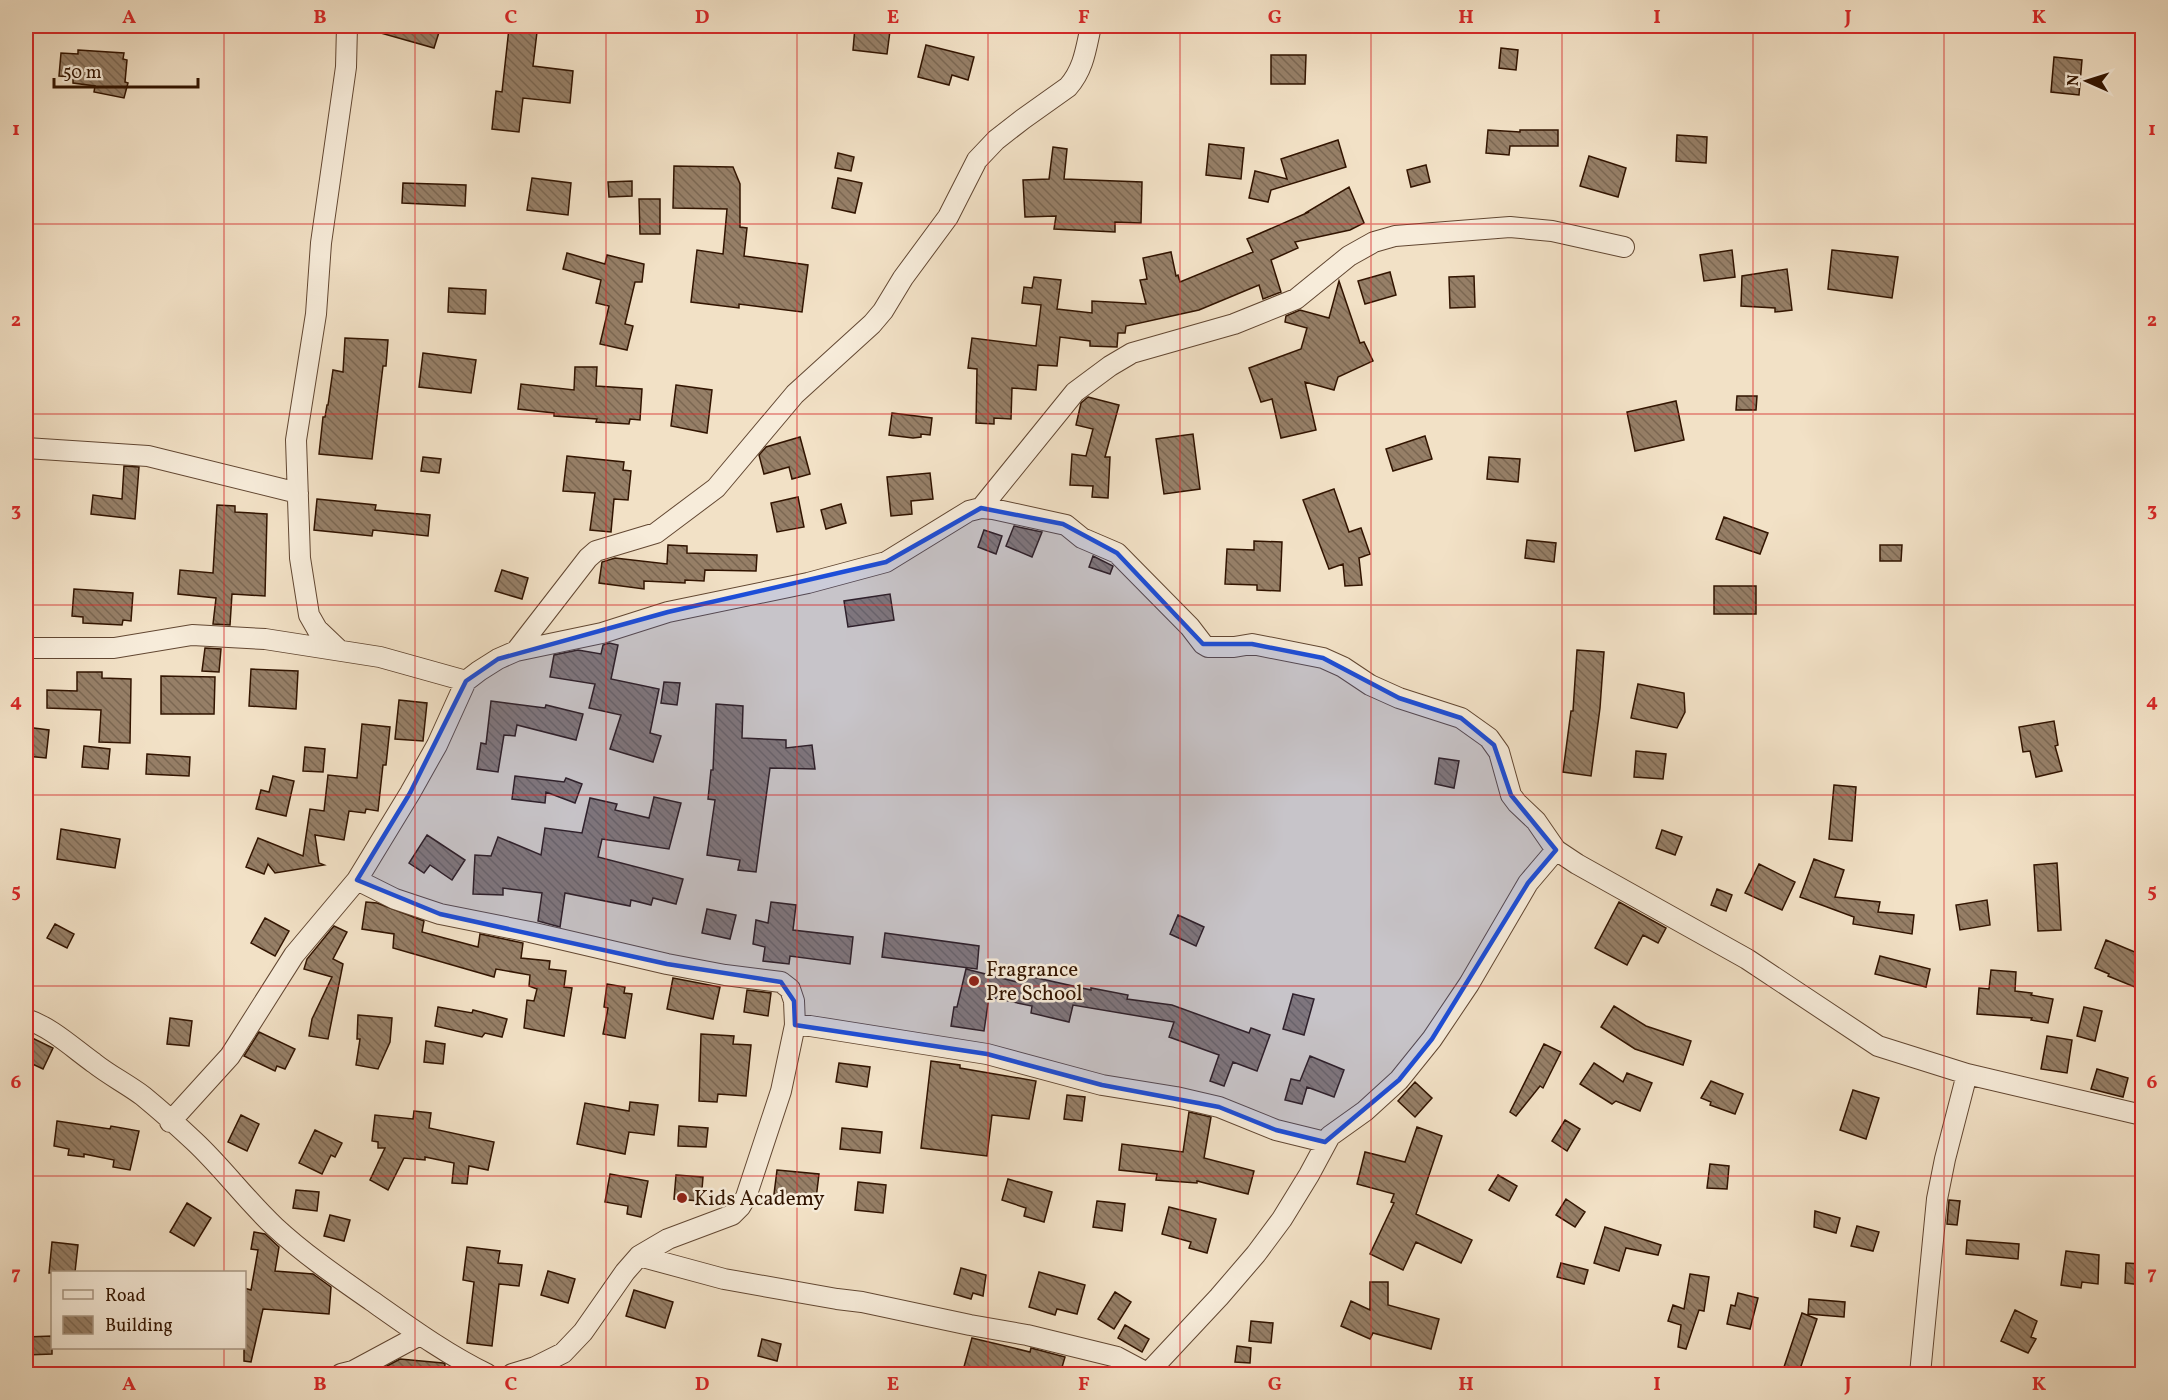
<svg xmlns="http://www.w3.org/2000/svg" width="2168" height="1400" viewBox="0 0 2168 1400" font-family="Vollkorn,serif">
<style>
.building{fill:url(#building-back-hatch);stroke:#321400;stroke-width:1.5}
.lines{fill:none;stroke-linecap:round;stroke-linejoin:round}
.minor-casing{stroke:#624732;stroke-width:22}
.minor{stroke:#f7ecda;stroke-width:20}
.marked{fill:#1d4ed8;fill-opacity:0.2;stroke:#1d4ed8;stroke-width:4.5;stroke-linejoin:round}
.grid{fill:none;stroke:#d62828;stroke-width:1.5;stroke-opacity:0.55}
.poi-dot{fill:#8f2418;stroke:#f7ecda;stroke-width:2}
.labels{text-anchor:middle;stroke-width:5;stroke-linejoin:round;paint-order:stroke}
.poi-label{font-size:21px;fill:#321400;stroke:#f7ecda;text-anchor:start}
.neatline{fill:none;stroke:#d62828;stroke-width:2}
.grid-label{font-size:20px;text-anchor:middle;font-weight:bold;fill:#d62828}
</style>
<defs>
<pattern id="building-back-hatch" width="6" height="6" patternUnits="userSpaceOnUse" patternTransform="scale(1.5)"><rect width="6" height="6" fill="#967f67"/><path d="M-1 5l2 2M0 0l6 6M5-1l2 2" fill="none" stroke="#7b6752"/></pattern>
</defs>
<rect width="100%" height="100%" fill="#f2e1c6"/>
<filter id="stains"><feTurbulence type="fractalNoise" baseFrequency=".00333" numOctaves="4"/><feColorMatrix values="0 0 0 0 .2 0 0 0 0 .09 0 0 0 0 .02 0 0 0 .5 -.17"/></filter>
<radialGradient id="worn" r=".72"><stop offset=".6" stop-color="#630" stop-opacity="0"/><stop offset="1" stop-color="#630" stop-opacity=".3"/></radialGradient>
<path class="building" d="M370 26H441L434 48 370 30Z
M855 27 890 31 887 54 853 50Z
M509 28 537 32 533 66 573 71 570 103 523 98 519 132 492 129 496 91 502 92Z
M926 45 974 57 968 80 952 75 949 85 918 77Z
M1501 48 1518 50 1516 70 1499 68Z
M78 50 124 53 123 59 127 60 125 82 128 83 124 98 94 92 95 86 73 83V77L59 76 61 53 78 54Z
M1271 55H1306L1305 84H1271Z
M2054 57 2082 60 2079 95 2051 92Z
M1488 130 1520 132V130H1558V146H1510L1509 155 1486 153Z
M1677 135 1707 137 1706 163 1676 161Z
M1338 140 1346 167 1271 190 1268 202 1249 198 1255 171 1287 179 1281 159Z
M1209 144 1244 148 1241 179 1206 175Z
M1053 147 1067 149 1064 179 1142 182 1141 223 1115 222V232L1054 229 1056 216 1025 217 1023 180 1049 179Z
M838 153 854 157 851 171 835 168Z
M1589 156 1626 168 1618 197 1580 186Z
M1426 165 1430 182 1411 187 1407 170Z
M674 166 733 167 740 184V227L747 228 744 256 808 265 802 312 739 304V308L691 302 697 250 723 254 727 209 673 208Z
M532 178 571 183 568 215 527 210Z
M838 178 862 183 855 213 832 208Z
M632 181V196L609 197 608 182Z
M403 183 466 185 465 206 402 203Z
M1349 187 1364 223 1350 230 1295 242 1298 248 1271 260 1281 292 1263 299 1259 285 1199 310 1126 326 1125 333H1118L1117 347 1090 346V341L1060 337 1057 366 1038 365 1036 390 1012 388 1011 419 994 418V424L976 423 977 369 968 368 972 338 1036 346 1041 305 1022 303 1024 287 1032 288 1034 277 1061 280 1057 309 1092 313V301L1146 304 1140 280 1147 279 1143 258 1171 252 1176 276 1178 275 1180 282 1253 252 1247 239 1309 212H1307Z
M639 199H660V234H640Z
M1732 250 1735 277 1704 281 1700 255Z
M1832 250 1898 257 1892 298 1828 289Z
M567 253 605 264 607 255 644 264 642 282H635L625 324 633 326 627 350 600 344 609 306 596 303 601 280 563 269Z
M1787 269 1792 310 1775 312V308L1741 306 1742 276Z
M1390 272 1396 295 1365 304 1358 281Z
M1474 276 1475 307 1450 308 1449 277Z
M1339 281 1360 343 1364 342 1373 361 1338 377 1334 390 1305 382 1316 430 1281 438 1272 399 1261 402 1249 368 1301 349 1307 328 1285 322 1286 316 1300 310 1329 318Z
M449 288 486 290 485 314 448 312Z
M345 338 388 340 386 366H383L372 459 319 454 323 417H325L327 405H328L333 370 343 372Z
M423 353 476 360 471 393 419 387Z
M575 367H597L596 386 642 389 640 420 630 419 629 424 596 422 597 419 554 416V413L518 409 521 384 574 390Z
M676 385 712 390 707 433 671 426Z
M1737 396H1757L1756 410H1736Z
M1088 397 1119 405 1105 457H1110L1108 498 1092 497 1093 486 1070 485 1072 454 1086 456 1093 429 1076 425 1081 403Z
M1676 401 1684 440 1635 451 1627 412Z
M892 413 932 418 930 435 921 434V437L913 438 889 435Z
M1193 434 1200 489 1164 494 1156 439Z
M1425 436 1432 459 1393 471 1386 449Z
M800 437 810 474 792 479 789 467 764 474 759 455 766 447Z
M567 456 624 462 623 470 631 471 628 500 614 499 611 532 590 530 595 493 563 491Z
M423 457 441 459 439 473 421 471Z
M1489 457 1520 459 1518 482 1487 479Z
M124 466 139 467 135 519 91 514 93 495 122 499Z
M930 473 933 499 911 501 912 514 891 516 887 477Z
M1334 489 1349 532 1361 528 1370 554 1359 558 1362 585 1345 586 1343 564 1329 569 1303 500Z
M798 497 804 527 777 532 771 503Z
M317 499 376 505 375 510 430 515 428 536 373 530 372 536 314 530Z
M841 504 846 523 826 529 821 510Z
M217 505 235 506V512L267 514 265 596 232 594 230 625 213 624 216 598 178 594 180 570 213 573Z
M1724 517 1768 533 1760 554 1716 539Z
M1014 526 1042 532 1032 557 1006 546Z
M984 530 1002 536 996 554 978 547Z
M1527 540 1556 543 1554 562 1525 558Z
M1254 541 1282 542 1280 591 1257 590V585L1225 584 1227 549 1254 550Z
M668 545 687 546V553L757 555 756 571 705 570 704 581 685 580V583L644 581V589L599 583 602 562 615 558 667 564Z
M1880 545H1902L1901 561H1880Z
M1093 556 1113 566 1110 574 1089 567Z
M502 570 528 578 522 599 495 591Z
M1714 586H1756V614H1714Z
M74 589 133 593 131 621 123 620 122 625 83 623V617L72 616Z
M890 594 894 620 848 627 844 601Z
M609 643 618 645 611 679 659 689 650 733 661 736 653 762 610 749 621 715 589 708 595 684 550 677 554 655 578 650 601 654 603 645Z
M205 648 221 649 219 672 202 671Z
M1577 650 1604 652 1600 708 1591 776 1563 772 1571 711H1573Z
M251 669 298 671 296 709 249 706Z
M77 672H102V678L131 679 130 743 99 742 101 710 47 708V690L77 691Z
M161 676 215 677 214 714H161Z
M664 682 680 683 677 705 661 703Z
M1638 684 1684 693 1685 712 1677 728 1631 718Z
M399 700 427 703 423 741 395 739Z
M491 701 545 708 546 705 583 714 576 740 517 725 515 736 504 735 498 772 477 769 481 743 486 744Z
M716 704 743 706 742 738 786 740V748L812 745 815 769 770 768 756 872 738 870 740 860 707 855 715 800 708 799 711 770H713Z
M2054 721 2058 745 2055 746 2062 771 2036 777 2030 751 2023 752 2019 727Z
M362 724 390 727 386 765H383L378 811 366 809 365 813 349 811 344 840 315 835 319 863 324 865 275 873 268 864 264 874 246 867 258 838 303 856 310 809 324 811 328 775 357 778Z
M26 727 49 730 46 758 26 756Z
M84 746 110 749 108 769 82 767Z
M305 747 325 749 323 772 303 771Z
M1636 751 1666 754 1663 779 1634 777Z
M147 754 190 757 189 776 146 774Z
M1439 758 1459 761 1454 788 1435 784Z
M273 776 294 781 286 816 256 809 261 790 269 792Z
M515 776 564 782 566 778 582 784 575 803 546 792 545 803 512 799Z
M1834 785 1856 787 1852 841 1829 839Z
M654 797 681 803 669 849 602 839 598 857 683 879 676 904 653 898 651 905 631 900 630 906 565 893 560 927 538 921 542 893 503 888V895L473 894 475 855 491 856 498 837 541 855 545 828 582 833 590 798 617 804 615 810 649 818Z
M61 829 120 839 115 868 57 859Z
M1662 830 1682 837 1675 855 1656 848Z
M427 835 465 860 452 880 430 865 424 873 409 863Z
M1814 859 1844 870 1835 897 1880 902 1878 912 1914 915 1912 934 1853 924 1854 917 1800 897Z
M2057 863 2061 930 2038 931 2034 865Z
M1759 864 1795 882 1782 910 1745 893Z
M1717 889 1732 895 1726 911 1711 905Z
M1987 900 1990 925 1960 930 1956 905Z
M366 902 377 903 424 921 422 932 478 947 480 934 523 943 521 958 550 961 549 969 566 971 564 987 572 988 564 1036 524 1028 527 1000 534 1001 537 989 529 986 530 975 496 969 494 977 393 948 394 934 362 929Z
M771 902 796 905 793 930 853 937 850 964 790 956 789 964 763 961 765 947 753 944 756 920 768 923Z
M1619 902 1666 928 1658 943 1643 935 1627 965 1595 948Z
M707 909 736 915 730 939 702 933Z
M1178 915 1204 927 1196 946 1170 934Z
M265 918 289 931 275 956 251 943Z
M55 924 74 934 67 948 47 938Z
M334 926 347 932 333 959 343 964 328 1039 309 1036 312 1019 332 977 304 969 307 959Z
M885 933 979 946 977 969 882 957Z
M2106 940 2142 955V990L2108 976 2109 974 2095 968Z
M1880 956 1930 969 1926 987 1875 974Z
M966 969 1017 982 1019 974 1091 990V988L1128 995 1127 999 1172 1005 1249 1033 1251 1028 1270 1035 1257 1071 1233 1062 1224 1086 1210 1081 1219 1055 1169 1037 1174 1022 1073 1005 1069 1022 1031 1013 1032 1006 989 997 984 1031 951 1026 954 1007H957Z
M1991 970 2016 972 2015 991 2032 993 2031 995 2053 999 2048 1023 2031 1020 2032 1018 1977 1014 1979 988 1989 989Z
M673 978 720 987 713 1019 667 1009Z
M607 984 625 987 624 993 632 994 625 1038 603 1034 608 1008 604 1007Z
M747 990 771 993 768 1016 744 1012Z
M1293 994 1314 999 1304 1035 1283 1029Z
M1614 1006 1646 1026 1691 1041 1683 1065 1635 1049 1601 1027Z
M438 1007 472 1013 473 1010 507 1019 502 1037 485 1033 482 1037 435 1026Z
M2084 1007 2102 1011 2095 1041 2077 1036Z
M358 1015 392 1018 390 1042 378 1069 356 1065 360 1039H357Z
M170 1018 192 1021 189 1046 167 1044Z
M259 1032 295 1049 285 1069 277 1066 275 1071 244 1056Z
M701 1034 734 1036 733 1044 751 1045 746 1096 718 1094 717 1102 699 1101Z
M26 1035 53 1048 43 1069 26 1061Z
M2047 1036 2072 1040 2067 1073 2041 1069Z
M426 1041 445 1044 443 1064 424 1062Z
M1544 1044 1561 1052 1543 1088 1540 1086 1516 1116 1510 1112Z
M1310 1056 1344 1070 1334 1097 1307 1087 1302 1104 1285 1100 1291 1079 1300 1081Z
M931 1061 960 1065V1068L1036 1081 1029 1119 992 1115 987 1156 921 1148Z
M839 1063 870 1067 867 1087 836 1082Z
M1594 1063 1623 1082 1627 1073 1652 1083 1640 1111 1616 1101 1612 1104 1580 1084Z
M2097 1069 2128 1078 2123 1097 2091 1089Z
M1711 1081 1743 1094 1735 1114 1710 1105 1711 1102 1701 1098Z
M1415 1082 1432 1098 1415 1117 1398 1101Z
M1853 1090 1879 1098 1866 1139 1840 1130Z
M1067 1095 1085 1097 1082 1121 1064 1119Z
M630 1102 658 1105 654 1135 629 1132 625 1154 577 1144 585 1103 629 1111Z
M414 1111 431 1113 429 1128 494 1142 488 1170 469 1166 467 1184 452 1183 454 1163 425 1157V1160L404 1158 388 1190 370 1180 385 1148H378V1142L372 1141 375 1115 413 1119Z
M1189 1112 1211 1117 1204 1158 1254 1171 1248 1194 1197 1181V1183L1156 1180 1157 1174 1119 1170 1122 1144 1183 1152Z
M241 1115 259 1124 247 1151 228 1142Z
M1565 1120 1580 1129 1567 1151 1552 1141Z
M57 1121 110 1129 111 1126 139 1131 130 1170 113 1167 114 1160 84 1154V1157L68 1155 69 1149 54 1146Z
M679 1126 708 1128 706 1147 678 1146Z
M1417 1127 1442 1136 1416 1214 1472 1240 1461 1263 1416 1242 1403 1270 1370 1254 1394 1203 1391 1202 1394 1194 1357 1184 1365 1152 1405 1162Z
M842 1128 882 1132 880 1153 840 1149Z
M315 1130 342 1143 335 1157 331 1155 322 1174 299 1163Z
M1710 1164 1729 1166 1727 1189 1707 1188Z
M777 1170 819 1174 816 1199 774 1194Z
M610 1174 648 1181 641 1217 627 1214 628 1206 605 1202Z
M676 1175 703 1177 701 1201 674 1199Z
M1498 1175 1517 1186 1509 1201 1489 1190Z
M1008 1179 1052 1192 1044 1222 1024 1216 1026 1208 1002 1200Z
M858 1182 886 1185 883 1213 855 1210Z
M296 1190 319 1192 317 1211 293 1208Z
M1566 1199 1585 1212 1575 1227 1556 1215Z
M1949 1200 1960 1201 1957 1225 1947 1224Z
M1097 1201 1125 1204 1122 1231 1093 1227Z
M187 1203 211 1218 194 1246 170 1232Z
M1169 1207 1216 1219 1207 1253 1189 1248 1191 1242 1162 1234Z
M1815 1211 1840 1218 1836 1233 1814 1227Z
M330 1215 350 1220 344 1241 324 1236Z
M1857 1226 1879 1232 1873 1251 1851 1246Z
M1605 1227 1661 1245 1658 1255 1626 1248 1619 1271 1594 1263Z
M254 1232 265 1234 279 1247 275 1271 313 1274 331 1287 329 1314 263 1309 251 1362 244 1361V1288L251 1290 258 1250 251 1249Z
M1967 1240 2019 1244 2018 1259 1966 1254Z
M52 1242 78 1245 75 1272 49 1273Z
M467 1247 500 1251 498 1263 522 1265 519 1286 499 1284 492 1346 467 1343 474 1282 463 1280Z
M2066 1251 2099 1255 2098 1284 2082 1282 2081 1288 2061 1285Z
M1561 1263 1588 1270 1584 1284 1557 1277Z
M2126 1263 2142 1264V1285L2125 1283Z
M961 1268 986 1275 983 1296 973 1293 971 1299 954 1294Z
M548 1271 575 1279 568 1303 541 1295Z
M1039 1272 1085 1285 1077 1314 1057 1309 1055 1315 1029 1307Z
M1690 1274 1709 1277 1704 1311 1699 1310 1686 1349 1678 1347 1681 1325 1668 1321 1673 1305 1684 1309Z
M1370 1282H1388V1305L1439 1319 1431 1349 1373 1333 1370 1339 1341 1326 1351 1301 1370 1310Z
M634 1290 673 1302 665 1328 626 1316Z
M1115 1292 1131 1302 1114 1329 1098 1319Z
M1738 1293 1758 1298 1750 1329 1727 1324 1731 1305 1735 1306Z
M1809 1299 1845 1302 1844 1317 1808 1314Z
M2015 1310 2037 1321 2031 1337 2036 1339 2028 1353 2001 1341Z
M1802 1313 1817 1319 1799 1372 1784 1367Z
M1251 1321 1273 1323 1271 1343 1249 1341Z
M1125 1325 1149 1339 1142 1352 1118 1338Z
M52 1336V1354L26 1355V1337Z
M972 1338 1030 1352 1031 1348 1065 1357 1060 1374H962Z
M762 1339 781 1344 777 1361 758 1356Z
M1237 1346 1251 1348 1250 1363 1235 1362Z
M400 1359 443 1363 445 1364 444 1374H385V1367Z"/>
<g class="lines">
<defs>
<path id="minor" d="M26 448 148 456 298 493
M981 508 1075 392 1110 366 1132 353 1234 324 1296 299 1349 256 1374 242 1395 236 1510 227 1552 231 1624 247
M26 648H114L192 635 265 639 380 657 466 681
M339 650 317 629 309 615 300 558 296 440 316 314 321 243 346 67 347 26
M516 651 588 558 596 551 656 533 716 488 795 394 872 324 883 311 903 278 948 217 977 160 996 140 1023 119 1068 87C1084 69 1086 48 1091 26
M357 880 395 899 440 914 530 932 667 964 725 975 781 982 790 989 794 1001 795 1025
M26 1019C51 1027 73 1048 94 1063 109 1075 127 1084 143 1096 160 1110 178 1126 194 1141 223 1168 246 1200 275 1227 304 1254 339 1278 372 1301 409 1327 446 1354 487 1374
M170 1122 230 1056 294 955 357 880 410 793 437 745 466 681 479 671 498 659 516 651 602 633 668 612 808 583 886 562 969 511 981 508 993 509 1066 525 1082 538 1117 553 1190 627 1203 644 1208 647H1234L1252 644 1323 658 1343 667 1370 685 1399 698 1461 718 1489 738 1499 752 1511 795 1517 803 1536 821 1556 850
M639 1256 724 1279 837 1299 862 1302 970 1325 1027 1335 1117 1357 1149 1374
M341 1374 353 1371 420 1335
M512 1374 535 1367 563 1353 583 1332 625 1272 639 1256 668 1239 732 1215 740 1207 746 1197 781 1091 795 1025 810 1026 987 1054 1102 1085 1176 1097 1219 1107 1276 1130 1325 1142
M1147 1374 1219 1297 1256 1254 1282 1219 1309 1175 1330 1136 1365 1111 1399 1080 1432 1039 1469 984 1528 883 1556 850 1577 864 1747 959 1878 1046 1967 1074 2142 1115
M1920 1374 1937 1199 1945 1159 1967 1074"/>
</defs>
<use href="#minor" class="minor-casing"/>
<use href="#minor" class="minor"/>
</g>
<path class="marked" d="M981 508 1063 524 1117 553 1203 644H1252L1323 658 1399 698 1461 718 1494 745 1511 795 1556 850 1528 883 1432 1039 1399 1080 1325 1142 1276 1130 1219 1107 1102 1085 987 1054 795 1025 794 1001 781 982 667 964 440 914 357 880 410 793 466 681 498 659 668 612 886 562Z"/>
<path class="grid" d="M224 26V1272M415 26V1374M606 26V1374M797 26V1374M988 26V1374M1180 26V1374M1371 26V1374M1562 26V1374M1753 26V1374M1944 26V1374M26 224H2142M26 414H2142M26 605H2142M26 795H2142M26 986H2142M26 1176H2142M224 1348V1374"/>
<g class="poi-dot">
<circle cx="974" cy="981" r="6"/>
<circle cx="682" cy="1198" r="6"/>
</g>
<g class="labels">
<g class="poi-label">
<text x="986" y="976">Fragrance<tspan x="986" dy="24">Pre School</tspan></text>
<text x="694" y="1205">Kids Academy</text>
</g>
</g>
<rect width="2168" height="1400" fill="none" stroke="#f2e1c6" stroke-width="66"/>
<rect x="51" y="1271" width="195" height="78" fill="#f7ecda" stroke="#a89683" stroke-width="1.5"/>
<rect x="63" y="1290" width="30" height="9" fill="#f7ecda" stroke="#a89683" stroke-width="1.5"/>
<text x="105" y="1301" font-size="18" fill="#321400">Road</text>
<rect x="63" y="1316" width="30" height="18" fill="url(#building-back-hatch)" stroke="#a89683" stroke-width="1.5"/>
<text x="105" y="1331" font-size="18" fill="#321400">Building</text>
<g transform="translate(2087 81) rotate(273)" stroke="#f7ecda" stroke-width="4.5" paint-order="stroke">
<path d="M0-4.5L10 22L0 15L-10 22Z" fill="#321400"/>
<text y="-9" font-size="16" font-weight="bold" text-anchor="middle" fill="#321400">N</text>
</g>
<path d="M54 78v9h144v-9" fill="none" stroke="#321400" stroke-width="3"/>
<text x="63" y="78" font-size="18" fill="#321400" stroke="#f7ecda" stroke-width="4.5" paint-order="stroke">50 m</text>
<rect x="33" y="33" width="2102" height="1334" class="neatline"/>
<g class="grid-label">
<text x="129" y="23">A</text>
<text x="320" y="23">B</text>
<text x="511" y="23">C</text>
<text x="702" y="23">D</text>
<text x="893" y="23">E</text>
<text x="1084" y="23">F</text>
<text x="1275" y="23">G</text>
<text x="1466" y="23">H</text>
<text x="1657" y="23">I</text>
<text x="1848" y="23">J</text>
<text x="2039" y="23">K</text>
<text x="16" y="135">1</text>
<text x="2152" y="135">1</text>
<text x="16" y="326">2</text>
<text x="2152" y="326">2</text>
<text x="16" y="516">3</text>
<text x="2152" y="516">3</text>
<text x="16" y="707">4</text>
<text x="2152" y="707">4</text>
<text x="16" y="897">5</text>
<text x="2152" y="897">5</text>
<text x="16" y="1088">6</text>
<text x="2152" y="1088">6</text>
<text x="16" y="1279">7</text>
<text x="2152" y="1279">7</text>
<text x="129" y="1390">A</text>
<text x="320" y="1390">B</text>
<text x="511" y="1390">C</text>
<text x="702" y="1390">D</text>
<text x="893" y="1390">E</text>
<text x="1084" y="1390">F</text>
<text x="1275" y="1390">G</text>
<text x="1466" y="1390">H</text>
<text x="1657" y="1390">I</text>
<text x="1848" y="1390">J</text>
<text x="2039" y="1390">K</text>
</g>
<rect width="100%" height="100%" filter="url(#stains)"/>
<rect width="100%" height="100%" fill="url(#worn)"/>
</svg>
